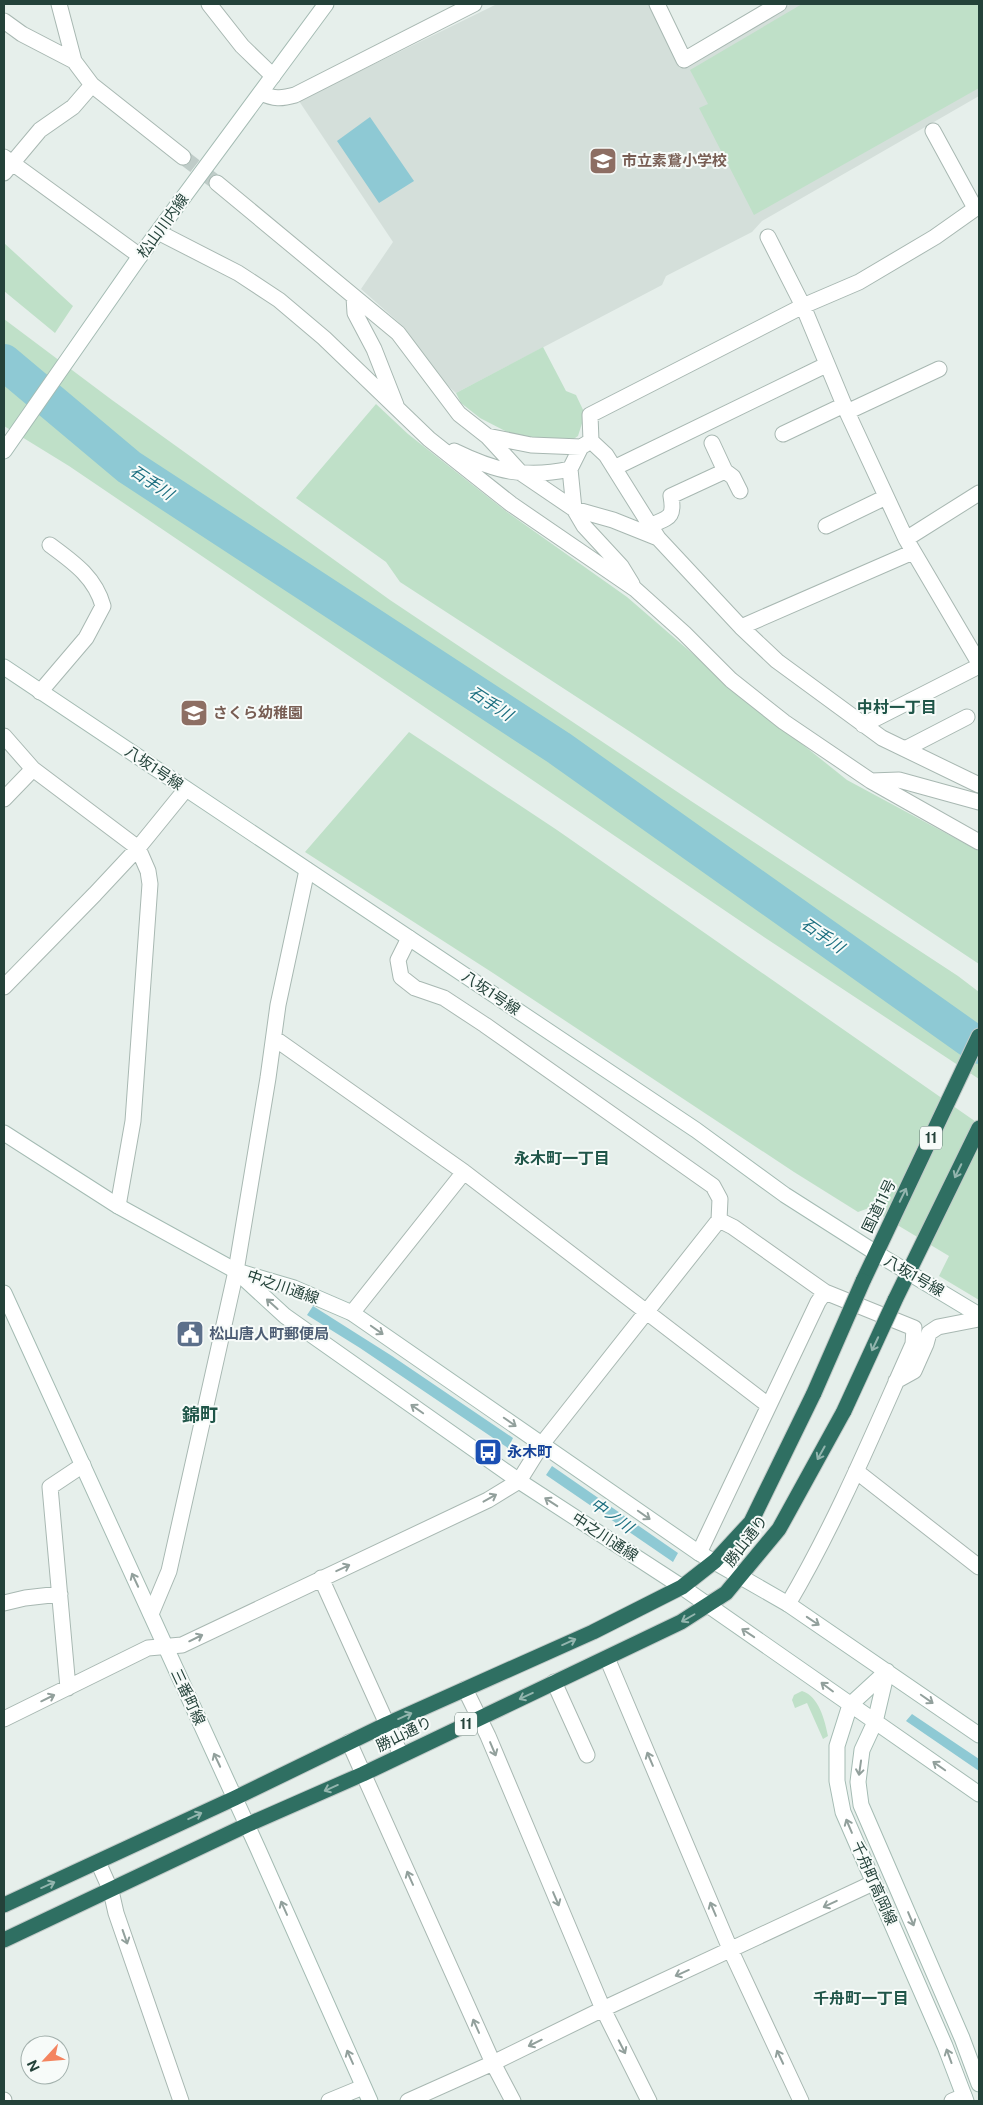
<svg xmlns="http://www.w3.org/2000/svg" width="983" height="2105" viewBox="0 0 983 2105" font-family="'Public Sans','Noto Sans JP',sans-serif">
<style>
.built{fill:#d4dfda}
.green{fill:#bfe0c8}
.water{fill:#8ec9d4}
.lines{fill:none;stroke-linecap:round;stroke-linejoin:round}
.river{stroke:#8ec9d4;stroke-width:36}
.street-tunnel{stroke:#bfccc8;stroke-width:15;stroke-dasharray:15 8;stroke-linecap:butt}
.street-casing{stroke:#a8b8b2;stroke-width:17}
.secondary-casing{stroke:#a4bbb3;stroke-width:17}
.highway-casing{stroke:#c2cac8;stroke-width:17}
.street{stroke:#fff;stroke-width:15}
.secondary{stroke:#fff;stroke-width:15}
.highway{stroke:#2f6f62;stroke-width:15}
.highway-bridge-casing{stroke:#c2cac8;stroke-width:17;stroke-linecap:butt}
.highway-bridge{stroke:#2f6f62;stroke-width:15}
.oneway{stroke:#93b5ae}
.oneway2{stroke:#92a09c}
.labels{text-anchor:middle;stroke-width:4;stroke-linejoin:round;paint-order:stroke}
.shield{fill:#f7fbf9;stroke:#637a73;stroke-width:1}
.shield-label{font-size:14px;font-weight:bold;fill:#24423a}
.education-label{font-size:15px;font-weight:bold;fill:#785e54;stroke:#f7fbf9;text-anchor:start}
.street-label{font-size:15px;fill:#24423a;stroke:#f7fbf9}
.service-label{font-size:15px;font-weight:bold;fill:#4e5e75;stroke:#f7fbf9;text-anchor:start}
.transit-label{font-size:15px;font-weight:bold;fill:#164399;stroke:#f7fbf9;text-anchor:start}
.water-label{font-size:16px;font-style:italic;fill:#1c6f80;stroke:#f7fbf9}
.neighbourhood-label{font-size:16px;font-weight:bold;fill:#1f5548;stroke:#f7fbf9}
.quarter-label{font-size:18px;font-weight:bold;fill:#1f5548;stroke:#f7fbf9}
</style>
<rect width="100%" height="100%" fill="#e6efeb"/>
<path class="built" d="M497 4H649L684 68 791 4H979V96L762 221 752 232 666 276 662 285 456 393 437 376 404 327 361 289 393 242 299 101Z"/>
<path class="green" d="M802 4H979V88L754 215 699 108 708 104 690 70Z
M4 243 73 306 55 333 4 291Z
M4 319 112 400 390 600 691 801 958 976 979 992V1079L758 933 69 466 4 426Z
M543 347 566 391 576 395 585 414 578 436 569 442 519 438 480 418 461 403 456 393Z
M376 404 408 434 507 512 627 597 737 692 847 780 979 851V964L632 733 400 582 386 562 296 498Z
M409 732 557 830 979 1124V1300L939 1276 949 1256 869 1208 858 1212 794 1172 493 973 305 852Z
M802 1691C819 1696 825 1721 828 1736L823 1739 807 1703 795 1708 792 1700 794 1695Z"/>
<path class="water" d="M370 117 414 181 379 203 337 141Z
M313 1306 392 1356 513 1438 508 1448 360 1348 307 1315Z
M552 1466 678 1553 673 1562 546 1475Z
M912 1714 979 1759V1771L906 1721Z"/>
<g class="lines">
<path class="river" d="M4 362 129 467 559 748 979 1046"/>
<path class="street-tunnel" d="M183 157 217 183"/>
<defs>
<path id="street" d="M59 4 74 61
M209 4 242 46 273 76
M657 4 684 60 779 4
M4 21 22 34 74 61 92 85 183 157
M261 93C274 99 281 99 295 95L474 4
M933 131 975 208
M4 157 140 256
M4 173 40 130 73 107 92 85
M217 183 398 333 459 414 487 436 521 473 574 509 613 520 658 538 741 627 777 661 882 738 979 785
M158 232 238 273 279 300 324 338 429 439 511 504 635 589 684 633 731 680 784 722 871 781 979 842
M768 237 803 306 847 412 906 539 979 663
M354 297 355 313 374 349 396 405
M847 412 939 369
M783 434 844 405
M487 436 531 445 581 447
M712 443 725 471 733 477 740 491
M454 451C495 471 525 479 570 469L581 447 591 441
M614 468 826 365
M570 469 574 509 584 526 621 566 632 584
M650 526C668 517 675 519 671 496L725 471
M826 526 886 497
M658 538 606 455 591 441 590 415 803 306 859 282 935 237 979 206
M906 539 979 493
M741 627 913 552
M40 692 86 638 103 606C95 577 73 562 50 545
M863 725 979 666
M4 736 33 769 138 848 148 871 150 884 133 1121 118 1206
M905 749 967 717
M871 781 899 780 979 802
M4 799 33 769
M409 938 398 960 401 977 415 988 444 998 485 1025 713 1186 720 1199 719 1220
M4 987 95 894 138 848 186 789
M274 1038 464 1172 768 1405
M352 1313 464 1172
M896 1381 914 1371 926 1344 929 1333 938 1327 979 1319
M856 1471 979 1567
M699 1553 818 1302 825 1292 914 1328 913 1344C874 1431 837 1521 788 1604
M321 1578 401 1755
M4 1603 25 1598 60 1594
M151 1614 169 1571 236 1271 268 1078 278 1005 307 870
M607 1658 731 1951 801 2101
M554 1682 587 1755
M68 1688 50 1487 83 1465
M465 1689 488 1736 603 2009 649 2101
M4 1719 148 1648 182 1645 488 1500 519 1481 542 1444 719 1220 733 1227 825 1292
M349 1742 493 2063 513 2101
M98 1862 111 1891 116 1913 181 2101
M4 2100V2101
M329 2101 363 2087
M408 2101 493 2063 603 2009 873 1883
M952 2101 964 2096"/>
<path id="secondary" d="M4 451 140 256 326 4
M4 667 696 1130 785 1195 876 1253 979 1315
M4 1133 118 1206 236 1271 285 1316 519 1481 682 1587 979 1794
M240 1272 294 1288 352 1313 699 1553 788 1604 979 1735
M4 1293 258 1849 370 2101
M887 1671 850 1705 837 1746V1781L843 1812 945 2046 966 2101
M887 1671 875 1722 862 1750 858 1782 861 1805 962 2038 979 2084"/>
<path id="highway" d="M863 1281 979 1036
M895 1300 979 1128
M4 1905 235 1798 387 1724 593 1632 682 1587 715 1561 751 1522 814 1393
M4 1940 247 1825 363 1774 681 1622 726 1593 779 1529 844 1411"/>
</defs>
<use href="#street" class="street-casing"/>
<use href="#secondary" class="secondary-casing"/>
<use href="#highway" class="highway-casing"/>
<use href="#street" class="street"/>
<use href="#secondary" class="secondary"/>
<use href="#highway" class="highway"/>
<defs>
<path id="highway-bridge" d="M814 1393 863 1281
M844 1411 895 1300"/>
</defs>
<use href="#highway-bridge" class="highway-bridge-casing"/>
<use href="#highway-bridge" class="highway-bridge"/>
</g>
<defs><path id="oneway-shaft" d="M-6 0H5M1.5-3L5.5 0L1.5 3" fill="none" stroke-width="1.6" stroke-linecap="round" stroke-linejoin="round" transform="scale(1.25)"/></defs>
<g class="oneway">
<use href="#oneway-shaft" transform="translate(958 1171) rotate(116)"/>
<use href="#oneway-shaft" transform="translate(903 1195) rotate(-64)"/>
<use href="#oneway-shaft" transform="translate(875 1344) rotate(115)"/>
<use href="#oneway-shaft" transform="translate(821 1453) rotate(119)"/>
<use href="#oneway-shaft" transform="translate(688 1618) rotate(150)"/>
<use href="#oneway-shaft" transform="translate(569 1642) rotate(-24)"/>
<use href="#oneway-shaft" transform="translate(526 1696) rotate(155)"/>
<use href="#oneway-shaft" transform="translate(405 1716) rotate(-24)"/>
<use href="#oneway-shaft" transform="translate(331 1788) rotate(156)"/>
<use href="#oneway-shaft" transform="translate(195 1816) rotate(-25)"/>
<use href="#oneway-shaft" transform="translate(48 1885) rotate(-24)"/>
</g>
<g class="oneway2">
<use href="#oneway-shaft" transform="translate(272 1304) rotate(-138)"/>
<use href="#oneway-shaft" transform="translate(377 1330) rotate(35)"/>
<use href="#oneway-shaft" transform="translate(417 1409) rotate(-145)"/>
<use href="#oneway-shaft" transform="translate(510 1422) rotate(35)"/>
<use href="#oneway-shaft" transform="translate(490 1498) rotate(-29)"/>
<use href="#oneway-shaft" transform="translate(551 1502) rotate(-147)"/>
<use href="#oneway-shaft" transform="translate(644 1515) rotate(35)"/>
<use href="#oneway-shaft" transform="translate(343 1568) rotate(-25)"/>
<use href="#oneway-shaft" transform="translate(135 1580) rotate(-115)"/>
<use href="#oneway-shaft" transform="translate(813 1621) rotate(34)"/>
<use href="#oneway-shaft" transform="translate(748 1633) rotate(-146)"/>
<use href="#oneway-shaft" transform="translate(196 1638) rotate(-26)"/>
<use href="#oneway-shaft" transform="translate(827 1687) rotate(-143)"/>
<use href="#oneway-shaft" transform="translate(48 1698) rotate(-26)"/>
<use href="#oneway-shaft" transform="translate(927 1699) rotate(35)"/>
<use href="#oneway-shaft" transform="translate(493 1749) rotate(67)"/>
<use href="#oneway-shaft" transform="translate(650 1759) rotate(-113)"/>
<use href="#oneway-shaft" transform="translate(217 1760) rotate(-115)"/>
<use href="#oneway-shaft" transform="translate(939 1766) rotate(-145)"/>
<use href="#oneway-shaft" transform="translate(860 1768) rotate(98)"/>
<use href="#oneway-shaft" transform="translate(849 1826) rotate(-113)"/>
<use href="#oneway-shaft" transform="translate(410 1878) rotate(-114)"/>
<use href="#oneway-shaft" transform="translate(556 1899) rotate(67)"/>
<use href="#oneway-shaft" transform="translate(830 1904) rotate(155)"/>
<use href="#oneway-shaft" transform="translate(284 1908) rotate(-114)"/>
<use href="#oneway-shaft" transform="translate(713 1909) rotate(-113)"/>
<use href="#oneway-shaft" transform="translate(911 1919) rotate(67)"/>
<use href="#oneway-shaft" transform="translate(125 1937) rotate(71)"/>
<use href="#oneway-shaft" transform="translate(682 1973) rotate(156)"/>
<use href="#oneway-shaft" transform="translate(476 2026) rotate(-114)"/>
<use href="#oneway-shaft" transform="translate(535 2043) rotate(154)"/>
<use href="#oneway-shaft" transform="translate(622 2047) rotate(63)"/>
<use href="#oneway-shaft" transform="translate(949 2056) rotate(-110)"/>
<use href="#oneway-shaft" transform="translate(350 2057) rotate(-114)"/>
<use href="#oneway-shaft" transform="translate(780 2057) rotate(-115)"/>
</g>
<defs>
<symbol id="school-square" viewBox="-11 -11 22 22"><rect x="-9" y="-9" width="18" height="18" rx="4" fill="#8d6e63" stroke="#f7fbf9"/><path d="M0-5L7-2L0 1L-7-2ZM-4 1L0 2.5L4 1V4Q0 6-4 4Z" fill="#fff"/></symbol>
<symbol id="civic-square" viewBox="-11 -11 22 22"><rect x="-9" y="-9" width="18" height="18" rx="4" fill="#5c6f8a" stroke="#f7fbf9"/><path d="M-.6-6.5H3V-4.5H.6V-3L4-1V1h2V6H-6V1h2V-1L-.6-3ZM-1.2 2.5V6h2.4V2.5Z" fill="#fff"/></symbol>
<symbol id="bus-square" viewBox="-11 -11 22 22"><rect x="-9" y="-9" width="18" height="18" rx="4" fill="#1a4fb4" stroke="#f7fbf9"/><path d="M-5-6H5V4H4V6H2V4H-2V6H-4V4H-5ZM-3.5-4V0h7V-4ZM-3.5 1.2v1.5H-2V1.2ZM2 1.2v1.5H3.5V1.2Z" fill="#fff"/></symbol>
</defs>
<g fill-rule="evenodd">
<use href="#school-square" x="587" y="145" width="32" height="32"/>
<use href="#school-square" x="178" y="697" width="32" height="32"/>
<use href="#civic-square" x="174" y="1318" width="32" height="32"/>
<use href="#bus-square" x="472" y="1436" width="32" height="32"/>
</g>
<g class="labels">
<g class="shield">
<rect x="920" y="1126.5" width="22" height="23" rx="4"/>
<rect x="455" y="1712.5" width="22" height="23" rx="4"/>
</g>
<g class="shield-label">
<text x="931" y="1143">11</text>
<text x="466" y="1729">11</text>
</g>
<g class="education-label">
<text x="622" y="166">市立素鵞小学校</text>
<text x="213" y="718">さくら幼稚園</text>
</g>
<g class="street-label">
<text transform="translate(163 226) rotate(-54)" y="5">松山川内線</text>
<text transform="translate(154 768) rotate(34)" y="5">八坂1号線</text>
<text transform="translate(491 993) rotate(34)" y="5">八坂1号線</text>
<text transform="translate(879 1206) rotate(-64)" y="5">国道11号</text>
<text transform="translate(914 1276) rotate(30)" y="5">八坂1号線</text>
<text transform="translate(283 1287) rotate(19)" y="5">中之川通線</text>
<text transform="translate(605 1537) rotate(33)" y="5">中之川通線</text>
<text transform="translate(746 1541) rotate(-52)" y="5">勝山通り</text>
<text transform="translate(188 1697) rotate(65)" y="5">三番町線</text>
<text transform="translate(404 1734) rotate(-26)" y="5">勝山通り</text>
<text transform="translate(874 1883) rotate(66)" y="5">千舟町高岡線</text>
</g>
<g class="service-label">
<text x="209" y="1339">松山唐人町郵便局</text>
</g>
<g class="transit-label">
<text x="507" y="1457">永木町</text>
</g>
<g class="water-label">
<text transform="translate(152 482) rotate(34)" y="6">石手川</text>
<text transform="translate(491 703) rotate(33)" y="6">石手川</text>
<text transform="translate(823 935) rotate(35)" y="6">石手川</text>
<text transform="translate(612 1515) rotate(35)" y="6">中ノ川</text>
</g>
<g class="neighbourhood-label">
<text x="897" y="713">中村一丁目</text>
<text x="562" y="1164">永木町一丁目</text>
<text x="861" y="2004">千舟町一丁目</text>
</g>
<g class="quarter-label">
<text x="200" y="1421">錦町</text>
</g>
</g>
<rect width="983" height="2105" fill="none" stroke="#24423a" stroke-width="10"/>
<g transform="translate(45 2060) rotate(244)"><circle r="24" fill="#f7fbf9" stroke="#a3b1ad"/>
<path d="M0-4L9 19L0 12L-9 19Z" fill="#f4845f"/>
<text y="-8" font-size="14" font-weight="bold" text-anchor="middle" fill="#24423a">N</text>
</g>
</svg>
